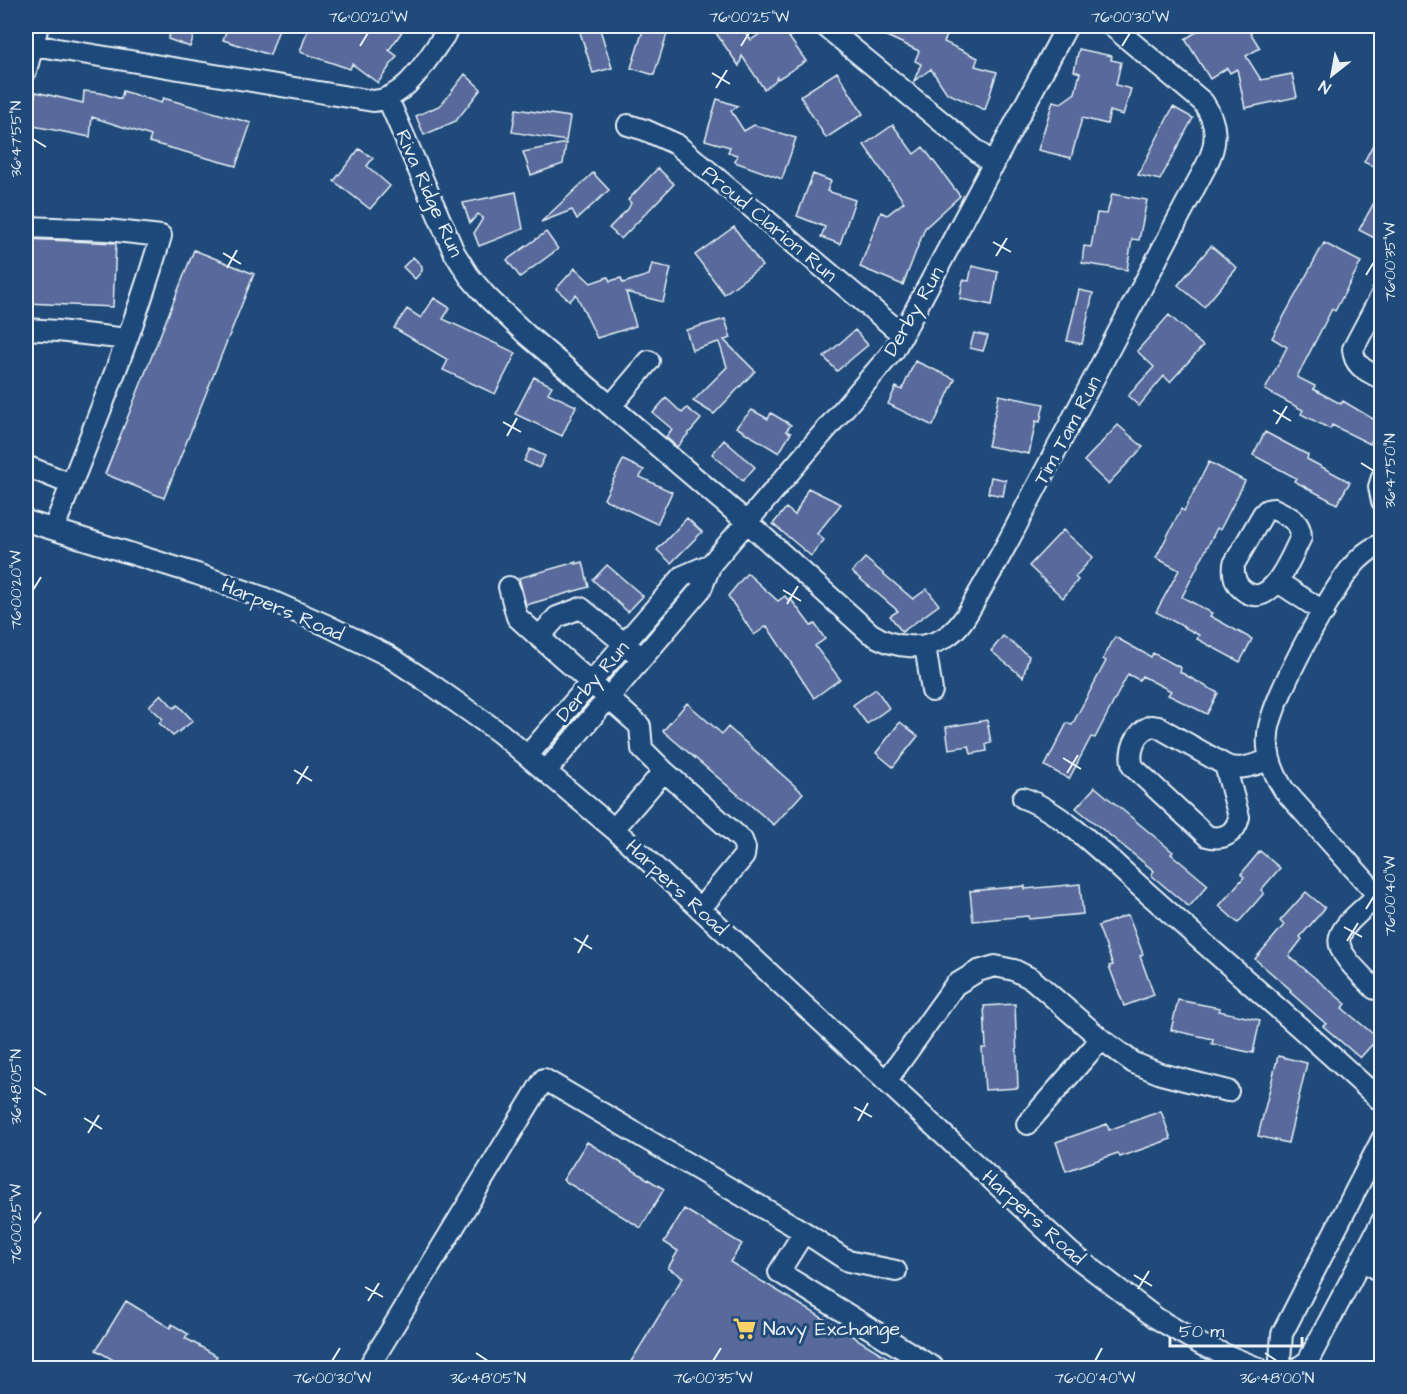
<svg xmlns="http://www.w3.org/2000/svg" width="1407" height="1394" viewBox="0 0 1407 1394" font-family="'Architects Daughter',sans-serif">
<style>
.building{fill:#586b9b;stroke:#e8f1f8;stroke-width:1.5}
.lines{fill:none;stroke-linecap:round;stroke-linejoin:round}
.minor-casing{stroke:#e8f1f8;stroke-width:24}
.minor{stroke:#1f4a7a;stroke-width:20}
.ticks{fill:none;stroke:#e8f1f8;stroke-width:2}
.labels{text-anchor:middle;stroke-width:6;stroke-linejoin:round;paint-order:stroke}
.street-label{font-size:20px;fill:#e8f1f8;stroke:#1f4a7a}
.poi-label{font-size:20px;fill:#e8f1f8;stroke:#1f4a7a;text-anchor:start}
.neatline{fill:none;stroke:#e8f1f8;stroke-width:2}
.ticks-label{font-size:15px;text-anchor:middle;fill:#e8f1f8}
</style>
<rect width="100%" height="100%" fill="#1f4a7a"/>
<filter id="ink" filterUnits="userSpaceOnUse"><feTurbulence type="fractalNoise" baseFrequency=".0167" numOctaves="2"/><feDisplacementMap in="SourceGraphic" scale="12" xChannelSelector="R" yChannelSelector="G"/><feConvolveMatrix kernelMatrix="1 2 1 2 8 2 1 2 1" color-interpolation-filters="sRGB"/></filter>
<g filter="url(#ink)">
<path class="building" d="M173 26H197L190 47 168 39Z
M228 26H280L270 55 223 40Z
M309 26H406L389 50 397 56 378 83 352 64 350 69 300 52Z
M578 26H599L612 68 593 73Z
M711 26H740L751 40 771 26H781L806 61 778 79 777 77 775 81 764 89 742 56 739 66Z
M865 26H941L950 30 944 42 978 58 975 66 997 72 985 110 947 93 931 69 914 81 921 64 915 61 919 51Z
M1206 26H1246L1260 48 1246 56 1261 80 1292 74 1297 97 1245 108 1237 69 1230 73 1227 68 1210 79 1185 39Z
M644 27 667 34 654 75 631 68Z
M1079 49 1112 56 1111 60 1121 62 1116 85 1131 89 1123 115 1110 111 1107 124 1082 118 1071 158 1038 150 1053 101 1061 103 1075 93 1080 73 1074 71Z
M837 72 863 114 826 138 800 96Z
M465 74 481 89 456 121 424 135 416 116 441 105Z
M84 91 101 93 121 99 123 91 161 103 163 98 251 123 236 166 149 142 151 136 92 117 90 137 28 125 36 92 83 103Z
M717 99 738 106 731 111 744 131 754 125 796 138 782 179 735 162 737 155 728 152 730 147 705 140Z
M1173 107 1193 118 1160 180 1138 175Z
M516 109 570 117 566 141 512 132Z
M893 125 914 154 923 147 960 196 925 228 903 285 860 267 881 212 887 215 904 202 864 145Z
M1382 127V171L1364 162Z
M566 143 563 164 531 175 523 152Z
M359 149 373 158 367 166 390 186 370 209 334 181Z
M658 168 674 184 621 239 609 228 628 209 631 203 628 200Z
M593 173 609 190 577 219 572 210 541 222Z
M813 174 831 181 827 191 855 200 840 244 821 237 825 227 797 216Z
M1382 188V242L1359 230Z
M516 192 523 229 479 246 474 233 483 218 478 214 470 223 463 203Z
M1112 194 1147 200 1139 240 1132 239 1127 270 1082 263 1084 246 1091 247 1097 213 1107 214Z
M734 227 762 266 724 294 695 255Z
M546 232 558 249 520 277 507 260Z
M26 239 116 243 113 307 26 303Z
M1324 243 1361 262 1335 311 1332 309 1297 377 1315 386 1313 389 1341 404 1343 401 1380 423 1370 444 1332 425 1330 429 1301 414 1303 410 1265 390 1287 347 1272 338Z
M1211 246 1237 268 1204 307 1178 285Z
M194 250 254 274 164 498 105 474Z
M413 257 422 266V271L415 279 403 267Z
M652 264 671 268 663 302 626 292 636 326 597 338 576 294 570 301 556 289 575 268 591 283 608 277 610 281 621 278 623 283 649 275Z
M972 266 998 272 992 305 960 299 963 280 969 281Z
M1079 290 1093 293 1082 344 1067 341Z
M434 298 450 308 443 319 516 353 495 394 443 370 448 360 394 328 407 309 421 318Z
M1169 315 1203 346 1170 382 1164 376 1139 406 1128 396 1154 367 1137 351Z
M725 319 731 338 724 340 755 371 714 414 693 401 727 367 719 342 692 350 686 330Z
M855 330 868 345 837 371 824 357Z
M974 333 988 336 983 351 970 348Z
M915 361 955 379 933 426 888 404 896 387 902 390Z
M534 377 552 386 548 393 576 406 562 436 515 414Z
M999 395 1044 404 1040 422 1036 421 1029 454 988 446Z
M666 398 682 413 687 408 701 419 677 447 666 437 672 429 653 413Z
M752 410 768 419 771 413 791 425 786 431 791 433 779 453 736 427Z
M1118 425 1143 447 1108 484 1084 461Z
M1265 432 1308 455 1307 459 1350 482 1337 504 1294 481 1296 478 1253 455Z
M724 440 755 467 743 481 712 454Z
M530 449 545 456 539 468 524 461Z
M623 460 644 470 640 477 672 492 657 524 604 499Z
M1209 462 1245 481 1220 530 1217 528 1182 597 1212 613 1210 616 1252 639 1240 662 1197 639 1199 635 1156 612 1179 570 1156 558 1181 509 1184 511Z
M991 477 1006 480 1003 496 988 493Z
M808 488 841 504 817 534 824 540 811 556 773 524 786 508 795 515Z
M687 518 702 532 671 563 657 550Z
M1063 530 1093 557 1075 577 1078 580 1063 598 1029 566Z
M865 558 913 599 927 589 939 605 902 632 890 616 898 611 852 572Z
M576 562V564L583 562 589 587 526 605 519 578Z
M607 565 643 596 628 612 593 580Z
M747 573 778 601 785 596 788 600 790 598 811 626 815 624 825 639 815 646 840 679 814 698 767 626 754 635 728 596Z
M1003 636 1029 656 1023 677 991 651Z
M1115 637 1151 657 1153 653 1181 668 1180 672 1218 693 1207 714 1168 695 1171 691 1142 676 1139 680 1128 674 1095 738 1091 737 1069 779 1045 766 1067 723 1072 725 1106 661 1103 659Z
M876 689 889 708 867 724 853 705Z
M161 694 174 708 178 705 193 721 173 736 159 723 163 719 149 706Z
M687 703 722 734 728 727 803 793 774 825 663 731Z
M987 720 991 743 986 744 987 751 971 754 969 746 949 749 946 727Z
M900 722 918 736 893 767 876 753Z
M1095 787 1173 852 1171 854 1208 885 1189 907 1151 875 1154 871 1076 808Z
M1260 851 1280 868 1261 890 1264 893 1238 923 1219 906 1244 877 1241 874Z
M1080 884 1083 914 1029 919 1028 916 973 921 970 891 1025 886V889Z
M1306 892 1325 908 1300 937 1302 939 1289 956 1346 1004 1342 1008 1378 1038 1360 1058 1323 1026 1326 1024 1290 992 1291 990 1255 959 1284 925 1280 921Z
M1128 915 1143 954 1140 956 1154 995 1124 1006 1109 966 1113 965 1098 926Z
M1178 1000 1220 1008 1219 1011 1260 1020 1253 1053 1212 1044 1213 1039 1171 1030Z
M1015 1004 1018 1088 985 1090 982 1048H986L984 1006Z
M1278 1056 1307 1063 1288 1143 1258 1136Z
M1161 1111 1171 1139 1120 1157 1118 1153 1066 1171 1056 1142 1107 1124 1109 1130Z
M587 1142 664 1189 641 1228 563 1180Z
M684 1209 742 1244 730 1262 905 1368H627L683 1277 668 1268 678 1251 664 1242Z
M126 1301 170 1328 172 1324 188 1334 185 1338 217 1356 209 1368H127L96 1350Z"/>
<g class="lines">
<defs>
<path id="minor" d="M825 26 994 165
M33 45 373 101C406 99 426 60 444 36L449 26
M26 71 38 26
M388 99 454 252 469 276 487 297 527 335 747 522 870 633C894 649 926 652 950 634 964 623 971 607 979 593 996 564 1012 535 1027 505 1087 392 1146 279 1206 166 1218 143 1218 124 1203 102L1112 26
M628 125 645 130 676 144 903 335
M26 227 107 230 161 236C132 336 92 431 54 528
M1382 294 1353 349C1354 367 1367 371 1382 379
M26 329 58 331 127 339
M611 406 649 361
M26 466 71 484
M1382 477 1379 487 1382 501
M1274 509C1287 516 1301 520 1301 537 1292 554 1271 613 1243 590 1235 584 1233 574 1234 564L1263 514 1267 510Z
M26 521 197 574 262 597 326 625 387 655 435 687 500 733 614 829 1071 1253 1156 1318 1202 1345 1258 1368
M1382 544C1373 547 1365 553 1359 559 1335 581 1270 702 1268 734 1266 755 1273 773 1284 790L1382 900
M1278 582 1324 612
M509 587 517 617 539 637
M925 645 932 691
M642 658 581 608 557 617 539 637 640 726 642 749 664 771
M1151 726 1158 727 1225 765 1239 817C1236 833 1223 841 1207 836L1133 767C1128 752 1135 733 1151 726Z
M528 755 683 576 711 564
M1225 765C1240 772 1255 764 1270 760
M547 770 701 589 711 564 894 350 1067 26
M1023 798C1066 813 1118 868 1153 898 1229 966 1307 1032 1382 1102
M614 829 664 771 742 840 745 848 744 856 700 909
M1375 989C1323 938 1330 938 1382 892
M887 1080 955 985 978 971 995 966 1014 970 1032 979 1101 1039 1134 1063 1161 1074 1228 1091
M1027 1124 1101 1039
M804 1232 779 1272 934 1368
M1361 1259 1382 1273
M368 1368 544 1079 804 1232 848 1261 896 1271
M1283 1368 1280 1360 1282 1334 1382 1139
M1298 1368 1308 1361 1382 1221"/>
</defs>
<use href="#minor" class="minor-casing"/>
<use href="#minor" class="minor"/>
</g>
</g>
<path class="ticks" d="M360 46 368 33M741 46 749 33M1122 46 1130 33M712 73 730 84M716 88 727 70M33 139 46 147M993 242 1011 252M223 253 241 264M996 256 1007 238M227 268 237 250M1366 275 1374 262M1273 410 1291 421M503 422 521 432M1276 424 1287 406M507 436 517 418M1361 463 1374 471M33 590 41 577M783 590 801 601M787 604 798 586M1063 758 1081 769M294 770 312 781M1067 773 1078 755M297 784 308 766M1366 909 1374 896M1344 927 1362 937M574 938 592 949M1347 941 1358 923M578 953 588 935M33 1087 46 1095M854 1107 872 1117M84 1118 102 1129M858 1121 868 1103M88 1133 99 1115M33 1224 41 1212M1134 1275 1152 1286M365 1287 383 1297M1138 1289 1149 1271M368 1301 379 1283M476 1353 488 1361M1265 1353 1277 1361M332 1361 340 1348M713 1361 721 1348M1095 1361 1102 1348"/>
<defs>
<symbol id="supermarket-bare" viewBox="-9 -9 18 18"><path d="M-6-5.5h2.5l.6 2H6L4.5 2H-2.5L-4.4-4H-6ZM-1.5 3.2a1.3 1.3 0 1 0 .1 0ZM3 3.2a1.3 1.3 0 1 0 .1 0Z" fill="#ffd166" stroke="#1f4a7a" stroke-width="2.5" paint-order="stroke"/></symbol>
</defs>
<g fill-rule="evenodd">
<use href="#supermarket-bare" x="728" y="1312" width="33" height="33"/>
</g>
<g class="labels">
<g class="street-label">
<text transform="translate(430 193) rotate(66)" y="7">Riva Ridge Run</text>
<text transform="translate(770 223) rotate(40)" y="7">Proud Clarion Run</text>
<text transform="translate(913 311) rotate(-60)" y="7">Derby Run</text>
<text transform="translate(1067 430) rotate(-62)" y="7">Tim Tam Run</text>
<text transform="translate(283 609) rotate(23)" y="7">Harpers Road</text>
<text transform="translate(592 681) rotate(-49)" y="7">Derby Run</text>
<text transform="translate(677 887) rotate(43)" y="7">Harpers Road</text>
<text transform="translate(1034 1217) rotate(42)" y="7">Harpers Road</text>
</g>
<g class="poi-label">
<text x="763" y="1335">Navy Exchange</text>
</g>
</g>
<rect width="1407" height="1394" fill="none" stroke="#1f4a7a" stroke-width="66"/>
<g transform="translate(1332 75) rotate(211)" stroke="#1f4a7a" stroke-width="4.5" paint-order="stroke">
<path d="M0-4.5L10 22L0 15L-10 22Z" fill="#e8f1f8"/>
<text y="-9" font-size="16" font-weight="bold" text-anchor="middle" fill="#e8f1f8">N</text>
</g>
<path d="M1170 1337v9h132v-9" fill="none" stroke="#e8f1f8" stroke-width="3"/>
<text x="1179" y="1337" font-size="18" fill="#e8f1f8" stroke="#1f4a7a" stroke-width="4.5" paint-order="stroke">50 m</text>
<rect x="33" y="33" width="1341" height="1328" class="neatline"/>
<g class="ticks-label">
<text x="368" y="22">76°00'20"W</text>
<text x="749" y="22">76°00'25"W</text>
<text x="1130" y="22">76°00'30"W</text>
<text transform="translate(16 139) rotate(-90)" y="5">36°47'55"N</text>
<text transform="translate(1390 262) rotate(-90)" y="5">76°00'35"W</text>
<text transform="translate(1390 471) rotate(-90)" y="5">36°47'50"N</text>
<text transform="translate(16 590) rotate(-90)" y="5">76°00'20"W</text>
<text transform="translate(1390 896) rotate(-90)" y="5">76°00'40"W</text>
<text transform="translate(16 1087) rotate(-90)" y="5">36°48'05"N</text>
<text transform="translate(16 1224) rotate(-90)" y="5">76°00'25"W</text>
<text x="332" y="1383">76°00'30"W</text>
<text x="488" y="1383">36°48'05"N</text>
<text x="713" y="1383">76°00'35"W</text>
<text x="1095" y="1383">76°00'40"W</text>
<text x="1277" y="1383">36°48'00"N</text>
</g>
</svg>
